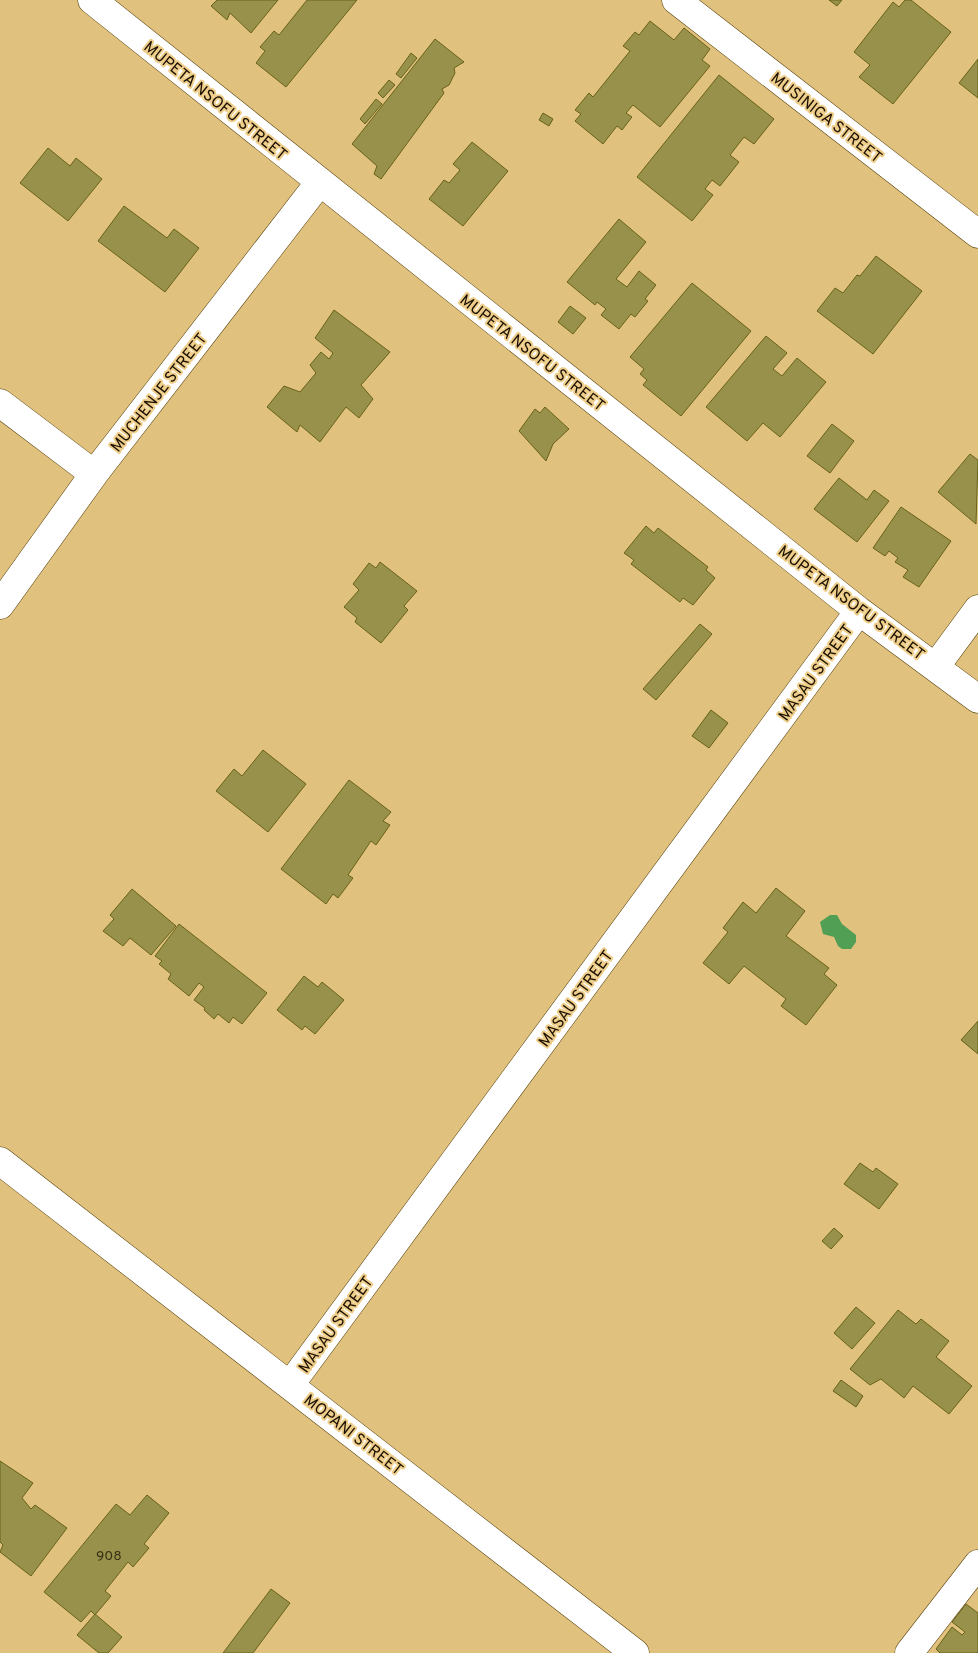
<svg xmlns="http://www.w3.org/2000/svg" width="978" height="1653" viewBox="0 0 978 1653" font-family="Overpass,sans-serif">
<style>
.water{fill:#519e55}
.building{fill:#97914b;stroke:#686218}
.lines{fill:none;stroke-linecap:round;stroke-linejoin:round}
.minor-casing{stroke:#58420c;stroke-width:29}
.minor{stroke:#fff;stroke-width:28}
.labels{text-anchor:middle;stroke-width:4;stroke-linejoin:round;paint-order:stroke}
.number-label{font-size:14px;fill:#393013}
.street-label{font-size:16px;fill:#1a0f00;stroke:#eece8a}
</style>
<rect width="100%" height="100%" fill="#e1c17e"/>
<path class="water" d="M830 915H837L842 924 856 935V942L851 949H842L838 946 834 937 823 934 820 922Z"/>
<path class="building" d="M217 0H278L251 33 230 13 227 20 211 6Z
M307 0H357L286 87 256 63 265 51 260 47 274 31 279 35Z
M829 0H842L837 6Z
M905 0H911L951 32 893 104 859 77 870 65 854 52 893 2 899 7Z
M650 21 674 40 684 28 710 49 702 60 710 66 660 127 633 105 626 113 632 117 622 130 617 126 603 144 575 121 581 114 575 110 589 93 593 97 630 51 623 46 635 32 639 35Z
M435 39 464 62 454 68 455 73 449 85 442 89 444 93 381 179 374 174 377 166 352 144Z
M411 53 417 58 401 78 396 74Z
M978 59V98L959 83Z
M719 75 774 119 754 144 744 137 730 155 739 162 720 186 712 180 705 189 713 195 692 221 637 177Z
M389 80 395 85 383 98 378 93Z
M376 99 382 104 365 124 360 119Z
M543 113 553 119 549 126 539 120Z
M472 142 508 171 463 226 429 199 444 180 449 183 460 170 453 164Z
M48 148 70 166 76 158 102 179 68 221 20 183Z
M124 206 167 238 174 229 199 248 165 292 98 241Z
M619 219 646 242 616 279 627 287 639 271 656 285 645 299 648 301 635 317 631 314 619 329 601 315 606 309 597 302 595 305 567 282Z
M876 256 922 291 873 354 817 311 835 288 843 293 857 275 860 276Z
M692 283 751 331 681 416 643 385 647 380 640 374 644 369 630 357Z
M570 306 586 318 573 334 558 322Z
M334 310 390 352 361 385 373 399 359 418 346 407 320 442 300 425 297 432 267 407 284 386 300 392 316 373 310 365 321 352 329 359 333 353 315 338Z
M766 336 787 353 773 369 782 376 797 358 826 382 780 437 763 423 747 441 706 407Z
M545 407 569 429 553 444 546 461 519 431 535 409 540 413Z
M832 424 854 441 830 473 807 456Z
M970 454 978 460 976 524 938 492Z
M839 478 867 500 874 490 889 501 857 542 814 509Z
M901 507 951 541 919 587 903 577 908 570 895 562 898 558 889 551 885 556 873 548Z
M646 526 654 533 658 528 708 567 706 570 715 578 693 605 683 598 680 602 631 564 634 560 624 553Z
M380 562 417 591 404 606 408 610 381 643 355 622 357 618 344 607 359 590 353 584 369 563 376 568Z
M700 624 712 634 656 700 643 689Z
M711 710 728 723 709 748 692 736Z
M263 750 306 784 268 832 216 791 234 769 242 776Z
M349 780 391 812 383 821 390 825 376 845 371 841 348 875 353 878 338 898 333 894 326 904 281 869Z
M776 888 805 911 786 936 829 968 824 974 837 985 806 1025 781 1006 786 999 744 966 729 984 703 963 728 932 723 928 743 902 756 913Z
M132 889 176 926 151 955 130 938 123 946 103 931 114 919 110 915Z
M179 924 267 993 242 1024 233 1017 229 1023 218 1014 214 1019 204 1010 205 1008 194 1000 204 987 199 983 189 996 168 979 171 974 159 964 162 961 155 956Z
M304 976 318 987 322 982 344 1000 315 1034 305 1026 302 1030 277 1010Z
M978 1021V1054L961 1040Z
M860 1163 873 1172 876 1168 898 1184 879 1209 844 1184Z
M834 1228 843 1236 831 1249 822 1241Z
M856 1307 875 1323 852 1349 834 1333Z
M898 1310 916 1324 921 1319 949 1341 936 1357 972 1386 949 1414 913 1386 904 1398 881 1379 870 1385 850 1369Z
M841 1380 863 1396 856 1407 833 1391Z
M0 1461 33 1483 22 1498 31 1509 35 1505 67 1528 31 1576 0 1552 3 1545 0 1542Z
M147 1495 169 1513 144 1544 149 1548 133 1567 128 1562 105 1591 111 1596 95 1615 91 1611 81 1622 44 1592 116 1504 130 1515Z
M271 1589 290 1603 253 1653H223Z
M966 1604 978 1613V1653H940L936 1649 952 1627 962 1635 965 1632 952 1622Z
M95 1614 122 1637 108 1653H99L77 1635Z"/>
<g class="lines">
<defs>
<path id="minor" d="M92 0 859 611 978 699
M676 0 978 234
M0 403 94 474
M0 605 94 474 319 183
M936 666 978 609
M0 1161 635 1653
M290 1385 859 611
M909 1653 978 1564"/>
</defs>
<use href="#minor" class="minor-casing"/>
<use href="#minor" class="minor"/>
</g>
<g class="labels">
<g class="number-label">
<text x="109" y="1560">908</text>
</g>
<g class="street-label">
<text transform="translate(216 100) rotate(39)" y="6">MUPETA NSOFU STREET</text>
<text transform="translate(827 117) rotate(38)" y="6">MUSINIGA STREET</text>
<text transform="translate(533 352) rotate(38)" y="6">MUPETA NSOFU STREET</text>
<text transform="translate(158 392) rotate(-52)" y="6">MUCHENJE STREET</text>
<text transform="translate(852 602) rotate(37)" y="6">MUPETA NSOFU STREET</text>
<text transform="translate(815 672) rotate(-54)" y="6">MASAU STREET</text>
<text transform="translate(575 998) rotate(-54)" y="6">MASAU STREET</text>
<text transform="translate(335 1324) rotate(-54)" y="6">MASAU STREET</text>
<text transform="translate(354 1434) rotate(38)" y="6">MOPANI STREET</text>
</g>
</g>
</svg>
